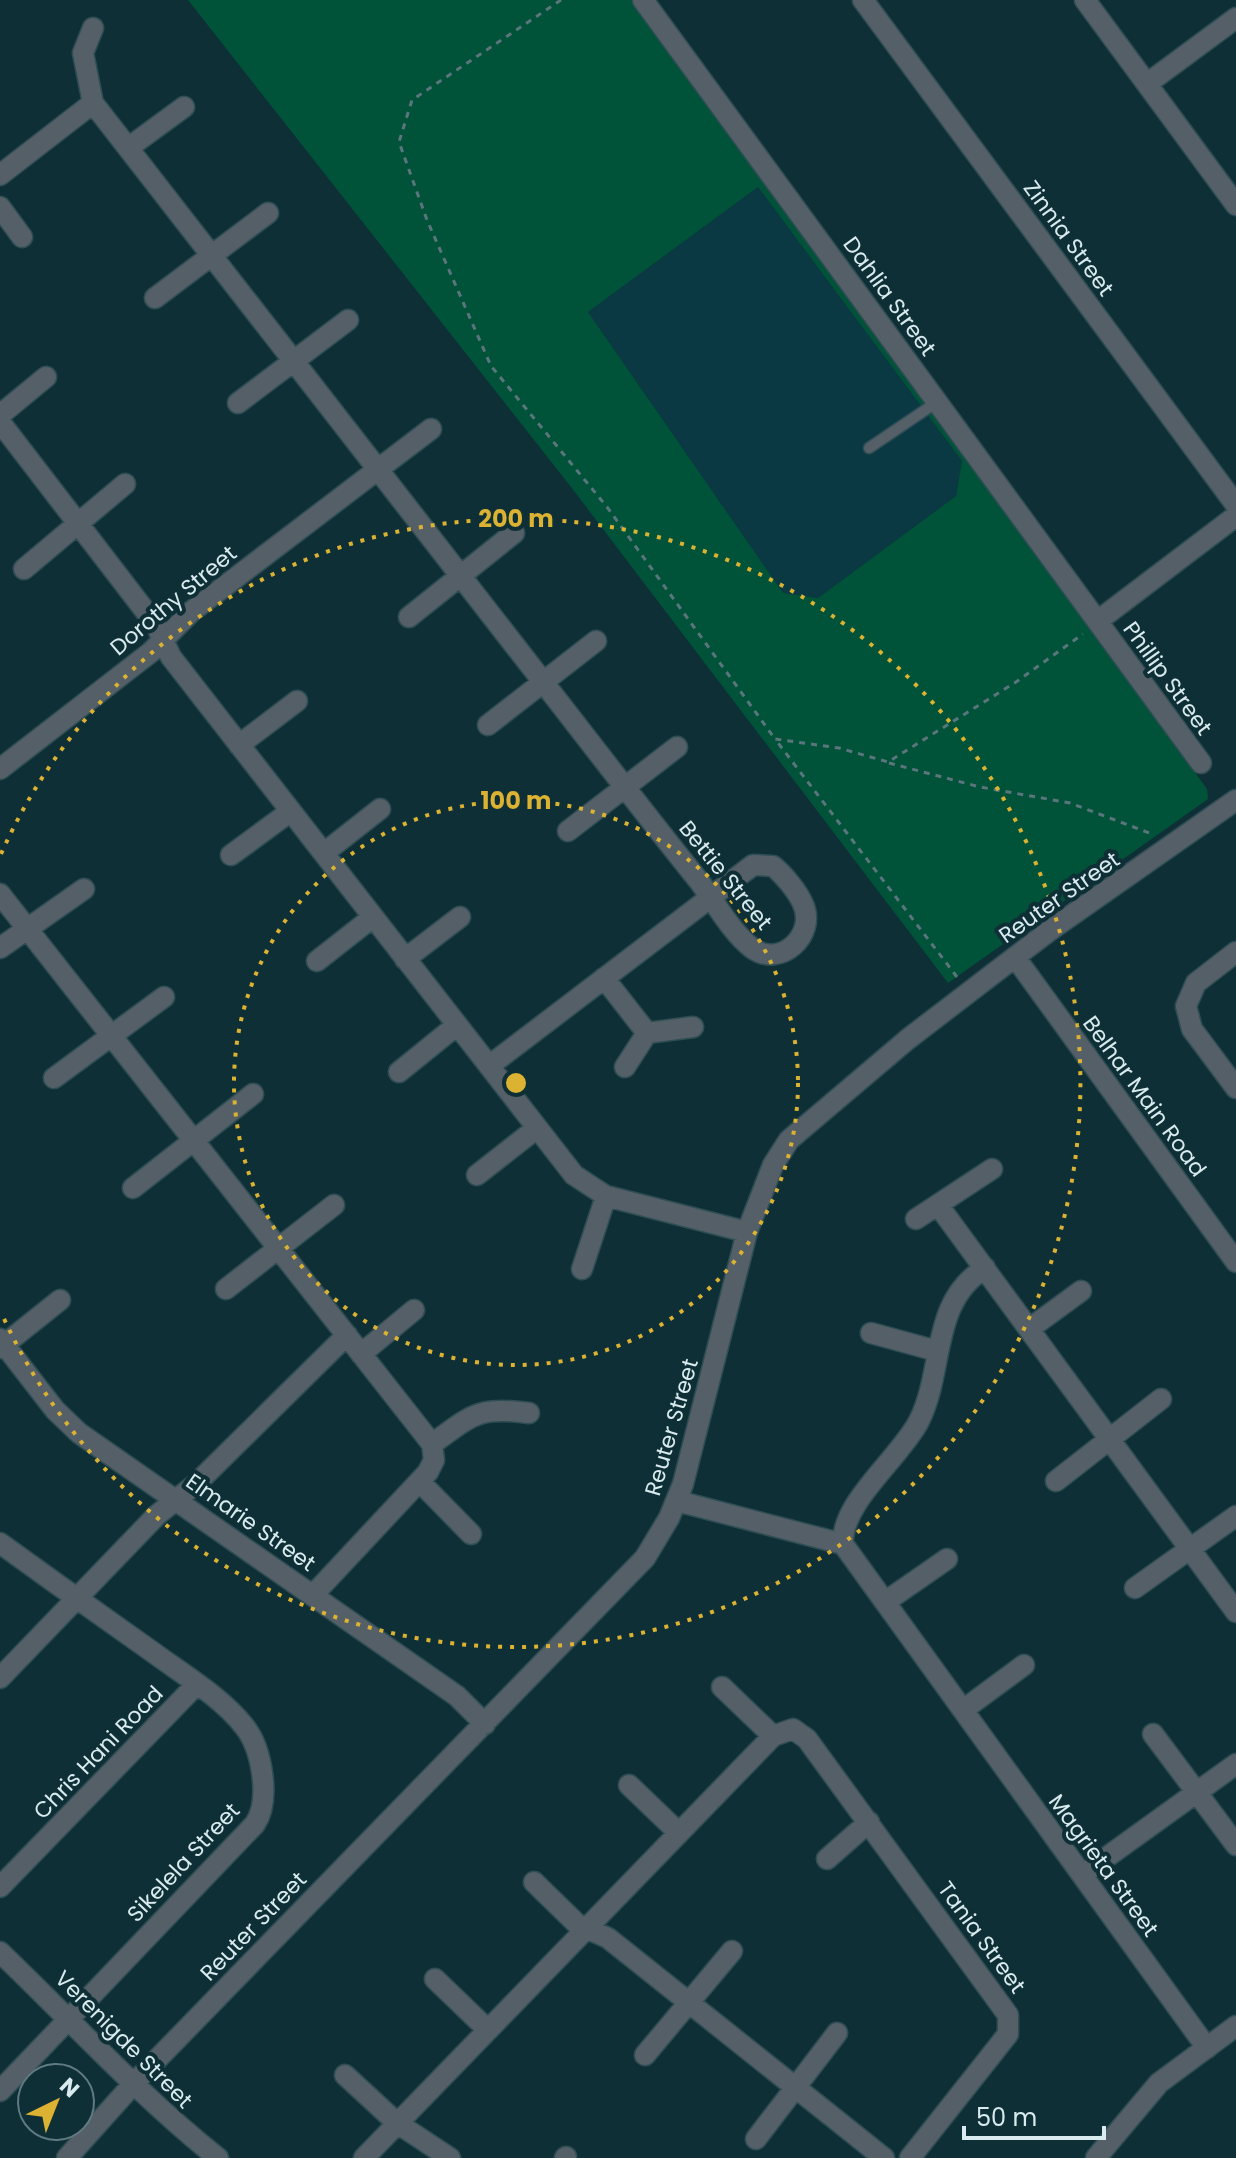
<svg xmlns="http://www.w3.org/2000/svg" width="1236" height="2158" viewBox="0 0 1236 2158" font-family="Poppins,sans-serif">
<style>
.built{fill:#0a3943}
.grass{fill:#005339;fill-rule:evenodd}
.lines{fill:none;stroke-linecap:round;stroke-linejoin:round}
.lane-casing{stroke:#2e4d54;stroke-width:13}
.street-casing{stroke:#2e4d54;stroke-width:23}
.path{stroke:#5a767c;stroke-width:3;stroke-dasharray:6 6;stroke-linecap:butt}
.lane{stroke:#545f67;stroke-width:10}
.street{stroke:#545f67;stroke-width:20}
.ring{fill:none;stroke:#dcb233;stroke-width:4;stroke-dasharray:4 8}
.labels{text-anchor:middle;stroke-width:8;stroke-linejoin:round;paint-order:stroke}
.street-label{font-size:22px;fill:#d9ebef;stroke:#0e2f36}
.centre{fill:#dcb233;stroke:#0e2f36;stroke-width:4}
.ring-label{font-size:24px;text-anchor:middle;font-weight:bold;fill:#dcb233;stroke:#0e2f36;stroke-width:8;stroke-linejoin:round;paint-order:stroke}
</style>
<rect width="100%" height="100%" fill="#0e2f36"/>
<path class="built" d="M758 187 962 461 956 496 818 598 783 593 588 312Z"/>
<path class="grass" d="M188 0H639L1207 789 1208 799 948 983 571 487ZM758 187 962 461 956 496 818 598 783 593 588 312Z"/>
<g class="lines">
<defs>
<path id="lane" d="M869 448 937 402"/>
<path id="street" d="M643 0 1201 763
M863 0 1236 505
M1085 0 1236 205
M93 28 83 53 93 103C254 310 414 517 575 723 616 776 657 829 699 881 715 902 731 932 752 948 780 969 817 935 803 904 798 892 784 875 773 866L753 865 489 1066
M1148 83 1236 18
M128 148 184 107
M0 175 93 103
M0 207 22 237
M155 298 268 213
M238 403 348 320
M0 415 46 377
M0 422 156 625 171 657 574 1175 606 1196 747 1232
M24 569 125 484
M409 617 514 533
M1099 620 1236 516
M488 725 596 641
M239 745 297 701
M0 769 151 652 192 611 431 429
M568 831 677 747
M324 853 380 809
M231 855 291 811
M0 894 432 1444 434 1460 428 1472 313 1595
M0 948 84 889
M1236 952 1196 983 1186 1006 1192 1029 1236 1088
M1015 957 1236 1262
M405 959 460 917
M317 961 373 917
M604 978 647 1033 693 1027
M625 1067 647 1033
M399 1072 457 1025
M54 1078 164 997
M477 1175 537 1128
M133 1188 253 1094
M938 1205 1236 1612
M916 1219 992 1169
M582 1269 606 1196
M226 1289 334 1205
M1029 1329 1081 1291
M871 1333 937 1351
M0 1339 55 1410 79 1433 457 1696 485 1724
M0 1348 60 1300
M361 1354 414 1310
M432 1444C472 1415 478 1406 529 1413
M1056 1481 1161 1399
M420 1482 471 1534
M677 1501 843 1544 1207 2048
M0 1543C51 1580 103 1617 154 1653 184 1675 221 1697 244 1726 262 1748 271 1800 255 1824L0 2091
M843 1544C841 1502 900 1458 919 1421 945 1369 930 1302 985 1268
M1135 1588 1236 1516
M885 1602 947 1559
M0 1678 157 1515 197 1483 347 1335
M722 1687 773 1736
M963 1710 1024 1665
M1153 1734 1236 1845
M629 1785 679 1833
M827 1859 869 1822
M1082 1875 1236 1764
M534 1882 577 1924 608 1938 884 2158
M0 1887 197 1684
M0 1952C72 2021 140 2096 218 2158
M435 1979 488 2030
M645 2055 732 1951
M345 2075 397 2123 450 2158
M756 2139 837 2033
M67 2158 135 2082 645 1558 669 1518 683 1484 747 1232 773 1165 789 1140 908 1039 1049 931 1236 800
M364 2158 773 1736 793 1729 807 1739 1008 2015V2034L910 2158
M565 2158 566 2157
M1096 2158 1159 2083 1236 2026"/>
</defs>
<use href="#lane" class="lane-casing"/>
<use href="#street" class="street-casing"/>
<path class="path" d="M561 0 412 100 399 142 427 220 491 366 607 507 775 739
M889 763 980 787 1070 803 1152 834
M957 977 775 739 839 748 888 762 1016 682 1083 634"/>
<use href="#lane" class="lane"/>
<use href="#street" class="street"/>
</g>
<g class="ring">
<circle cx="516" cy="1083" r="282"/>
<path d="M1 854A564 564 0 1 1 1 1312"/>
</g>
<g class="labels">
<g class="street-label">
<text transform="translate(1069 238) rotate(54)" y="8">Zinnia Street</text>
<text transform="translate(890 296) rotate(54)" y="8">Dahlia Street</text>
<text transform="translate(173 600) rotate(-40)" y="8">Dorothy Street</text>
<text transform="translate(1168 678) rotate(54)" y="8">Phillip Street</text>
<text transform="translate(726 875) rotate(51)" y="8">Bettie Street</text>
<text transform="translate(1059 897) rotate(-35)" y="8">Reuter Street</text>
<text transform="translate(1145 1096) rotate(54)" y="8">Belhar Main Road</text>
<text transform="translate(671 1427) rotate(-74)" y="8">Reuter Street</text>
<text transform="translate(251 1522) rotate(35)" y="8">Elmarie Street</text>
<text transform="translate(98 1752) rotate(-46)" y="8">Chris Hani Road</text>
<text transform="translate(183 1862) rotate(-47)" y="8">Sikelela Street</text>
<text transform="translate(1104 1865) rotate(54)" y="8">Magrieta Street</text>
<text transform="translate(253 1926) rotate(-46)" y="8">Reuter Street</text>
<text transform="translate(982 1937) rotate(54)" y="8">Tania Street</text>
<text transform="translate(124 2039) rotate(45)" y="8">Verenigde Street</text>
</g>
</g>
<circle cx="516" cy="1083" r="12" class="centre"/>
<g class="ring-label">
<text x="516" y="527">200 m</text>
<text x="516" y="809">100 m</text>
</g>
<g transform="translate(56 2102) rotate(43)"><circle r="38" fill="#0e2f36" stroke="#5f7a80" stroke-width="2"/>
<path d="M0-6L14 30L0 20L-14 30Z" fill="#dcb233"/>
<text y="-12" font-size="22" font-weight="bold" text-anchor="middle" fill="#d9ebef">N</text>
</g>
<path d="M964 2126v12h140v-12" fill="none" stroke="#d9ebef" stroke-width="4"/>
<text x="976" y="2126" font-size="24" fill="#d9ebef" stroke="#0e2f36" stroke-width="6" paint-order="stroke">50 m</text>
</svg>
